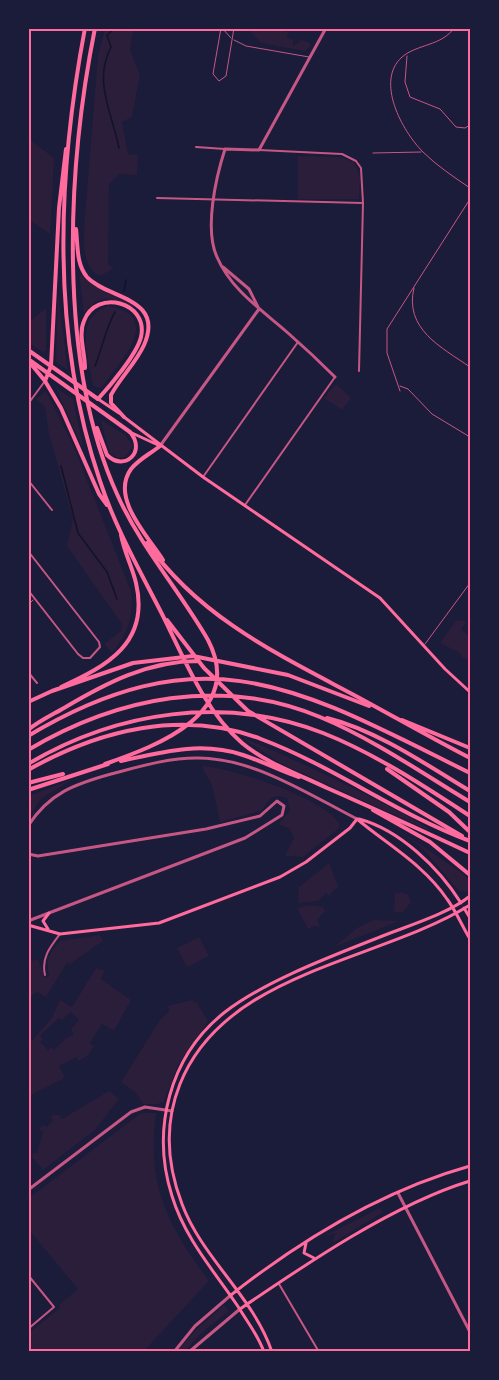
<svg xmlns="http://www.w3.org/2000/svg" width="499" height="1380" viewBox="0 0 499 1380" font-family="'Nunito Sans',sans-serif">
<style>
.green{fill:#2a1e3b;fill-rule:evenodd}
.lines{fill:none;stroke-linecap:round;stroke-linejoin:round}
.stream{stroke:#12122b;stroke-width:1.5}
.service{stroke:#c65784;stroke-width:1}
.minor{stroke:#c65784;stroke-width:2}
.tertiary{stroke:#c65784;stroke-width:3}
.secondary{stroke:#ff6b9d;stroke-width:3}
.primary{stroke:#ff6b9d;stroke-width:4}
.motorway{stroke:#ff6b9d;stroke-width:4}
.neatline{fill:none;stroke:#ff6b9d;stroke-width:2}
</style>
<rect width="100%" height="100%" fill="#1b1b3a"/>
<path class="green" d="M105 29H133L130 50 140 74 132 117 122 122 128 154 138 155 137 175 119 174 109 184 108 264 114 269 99 276C82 265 84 245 84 228L98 56Z
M275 29 288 32 287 37 293 40V46L302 40 310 43V47L305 51 261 43 249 30Z
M29 139 54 158 50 234 31 221 29 223Z
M298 156 340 157 354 162 360 177 359 199H298Z
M79 273 95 286 136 307C115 305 107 286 84 313Z
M58 293 68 370 56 362Z
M108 306C166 316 119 363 101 388L93 386C89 358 73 318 108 306Z
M46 308V350L44 353 29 343 28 323Z
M336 384 351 398 342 410 324 398Z
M56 388 73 399 83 445H81Z
M46 391 73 445 131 591C134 617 128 634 112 653L104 644 121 631 122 624 67 546 73 519 49 434 45 407 36 399Z
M100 419 125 435 133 446 125 457 119 458 110 454Z
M456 620 467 621 464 622 466 623 461 629 470 636V660L462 658 460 653 440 643Z
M241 737C266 746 423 819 432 832L280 763Z
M201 766C229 767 329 799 340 825L338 829 303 857 285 856 294 838 290 829 279 824 290 810 287 798 278 796 271 798 261 811 220 822 212 785Z
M73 779 42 798 29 816V796Z
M390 824 462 873 470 881V888L466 892 458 890 422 848Z
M329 863 338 886 329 896 326 893 318 901 298 903 299 887Z
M401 892 408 895 411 902 403 912H394L395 893Z
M309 905 323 907 325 911 317 920 320 927 314 926 308 929 297 908Z
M373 920 399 921 334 947 357 928Z
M100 935 103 941 70 964 67 963 46 997 37 992 29 997V962L38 959 45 978 49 976C46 960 49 953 60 941Z
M199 937 209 956 187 967 177 948Z
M96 968 105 971 101 979 131 1000 114 1031 102 1024 90 1043 94 1046 88 1055 79 1061 76 1057 59 1066 65 1078 29 1096V1044L51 1019 60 1000 72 1007ZM71 1012 79 1020 71 1029 74 1035 66 1038 54 1050 51 1047 48 1050 40 1042 43 1039 40 1036 59 1018 62 1020Z
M192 1000 197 1003 208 1021 206 1025 179 1063 164 1101 158 1104H143L136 1093 121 1082 160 1020 169 1011 168 1006Z
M109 1091 119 1099 95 1130 43 1170 32 1157 33 1153H37L43 1132 39 1130 43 1125 47 1127 53 1120 51 1117 53 1115H59L62 1119Z
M141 1113H156C146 1183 168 1227 209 1281L144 1351H29V1333L60 1308 59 1305 78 1289 29 1230V1198Z
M384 1206 380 1210 383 1212 333 1243 335 1233 324 1236Z
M224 1305 229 1311 201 1333 185 1351H177L197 1329Z"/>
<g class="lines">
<path class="stream" d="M115 28 107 35 111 47C93 81 112 113 119 148
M124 291 126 280
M95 366C102 349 106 327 115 312
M61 466 78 533 107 572 117 599"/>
<path class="service" d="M221 28 213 74 219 81 226 76 234 28
M222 28 231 38
M454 28C442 46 417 44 402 57 375 81 402 131 423 152 437 166 454 177 470 188
M234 40 246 46 309 57
M407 56 405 82 410 97 440 109 456 127 465 128 470 125
M373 153 421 152
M414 288C404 329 441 347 470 367
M400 386 408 389 432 414 470 437
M400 391 387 353V329L470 199
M28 605 33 600
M425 644 470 583"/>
<path class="minor" d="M196 147 225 149
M259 150 342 154 356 161 361 168 363 203 359 371
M157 198 363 203
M28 404 45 381
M203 477 298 342
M28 480 52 510
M245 505 335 377
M28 551 99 642 100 647 90 658H83L78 654 28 590
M28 672 37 683
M45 975C41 958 50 947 60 934
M28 1275 54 1307 28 1329
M279 1284 319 1352"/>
<path class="tertiary" d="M326 28 259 150 225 149C216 177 204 229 217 257 231 290 262 310 288 333 304 347 320 362 335 377
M223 267 249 289 259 309
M160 446 259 309
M28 826C49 793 75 784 111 774 138 767 167 758 196 758 252 757 308 794 357 819
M28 854 38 856 206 829 260 816 277 801 284 806 282 815 245 838 28 921
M28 1190 131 1112 145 1107 172 1111
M398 1193 470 1332
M174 1352 195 1326 231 1295
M189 1352 240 1309
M470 1352V1351"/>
<path class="secondary" d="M98 399 119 413
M124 417 203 477 380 598 445 669 470 692
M132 433 158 445
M357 819C388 845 423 864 447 899 456 911 462 926 470 939
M359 819C400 830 439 868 461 903
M464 908 470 918
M28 925 60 934 159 923 280 877 306 862 350 828 357 819
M48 929 43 921 49 913
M306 1243 304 1253 314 1258
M231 1295C301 1240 384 1190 470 1166
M240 1309C306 1264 394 1204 470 1181
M264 1352C258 1335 248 1323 239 1308 215 1272 185 1239 172 1196 151 1130 169 1056 225 1012 265 981 332 956 380 937 407 926 448 914 470 896
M272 1352C253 1296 202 1258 182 1204 167 1165 164 1124 180 1084 225 971 378 962 470 905"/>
<path class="primary" d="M28 350 98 399
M28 359 130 432
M31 364 45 381 51 366"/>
<path class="motorway" d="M85 28C57 176 51 337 100 481 115 527 140 571 162 614 184 658 204 710 242 743 266 763 298 774 327 788 375 809 423 831 470 853
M95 28C67 168 57 362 117 494 140 546 179 590 208 640 246 713 157 746 105 764
M76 229C78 245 76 264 87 277 107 299 165 297 144 345 136 363 120 378 111 395V403L124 417
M51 366 59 208 66 149
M85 368C85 353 78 334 84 321 96 288 149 302 141 337 137 354 110 386 98 399
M45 381 61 408 99 494 107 505
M97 428 107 455C124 472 147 452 130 432
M160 446C150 454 139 459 131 469 110 498 148 536 163 560
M147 543C199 617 277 654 354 695 393 716 431 738 470 758
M167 620 204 668 248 711 462 836
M61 687C107 666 150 643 136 583 132 566 124 552 121 535
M52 691 133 663 193 656 288 675 369 706
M28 702 52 691
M327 718C376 730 427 765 470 791
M402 720 470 748
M28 730C39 721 52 715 64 708 106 683 148 661 198 661
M28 736C208 629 302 690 470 773
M28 750C117 697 222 676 320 717 373 739 422 773 470 802
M121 761C162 752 201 741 243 755 262 761 280 771 299 777
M28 764C117 711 225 695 323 733 374 753 424 786 470 816
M387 769 449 812 470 832
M28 770C99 730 182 709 261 739 333 766 397 814 470 841
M28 783 63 774
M28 790 108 764
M373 810 430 842 470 875"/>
</g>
<rect width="499" height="1380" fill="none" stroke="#1b1b3a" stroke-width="60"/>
<rect x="30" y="30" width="439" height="1320" class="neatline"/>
</svg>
